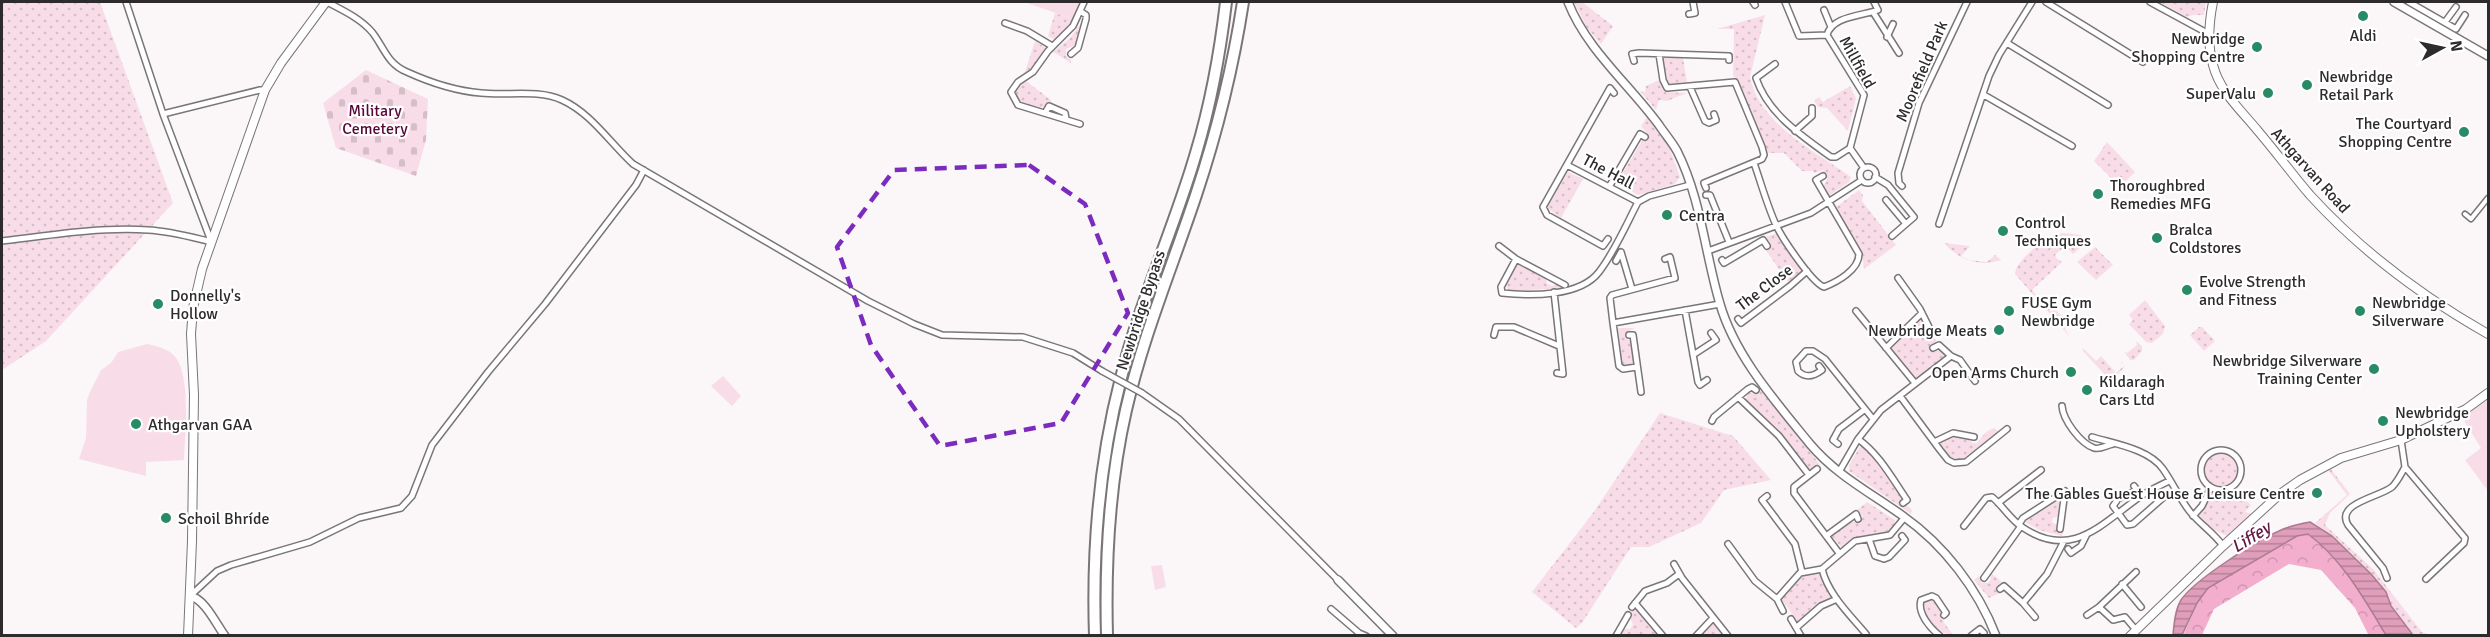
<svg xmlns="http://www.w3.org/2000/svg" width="2490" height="637" viewBox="0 0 2490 637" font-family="Signika,sans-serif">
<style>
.grass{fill:url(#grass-dots)}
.forest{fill:url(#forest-crowns)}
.cemetery{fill:url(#cemetery-stones)}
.garden{fill:#f8dde8}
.water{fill:url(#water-rules);stroke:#ab7c90;stroke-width:1.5}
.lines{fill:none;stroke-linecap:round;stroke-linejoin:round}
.pedestrian-casing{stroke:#7a7678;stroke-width:7}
.minor-casing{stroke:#7a7678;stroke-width:8}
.tertiary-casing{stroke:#7a7678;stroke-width:10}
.secondary-casing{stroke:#7a7678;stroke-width:10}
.motorway-casing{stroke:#7a7678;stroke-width:14}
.pedestrian{stroke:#fff;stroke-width:4}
.minor{stroke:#fff;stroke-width:5}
.tertiary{stroke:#fff;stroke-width:7}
.secondary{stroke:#fff;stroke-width:8}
.motorway{stroke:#fff;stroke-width:10}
.minor-bridge-casing{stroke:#7a7678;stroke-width:8;stroke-linecap:butt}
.minor-bridge{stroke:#fff;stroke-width:5}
.marked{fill:none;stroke:#7b2cbf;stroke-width:4.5;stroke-dasharray:12 8;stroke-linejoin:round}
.poi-dot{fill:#288b65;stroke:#fff;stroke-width:2}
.labels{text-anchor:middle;stroke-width:4.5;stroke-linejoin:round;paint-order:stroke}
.poi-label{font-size:16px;fill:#2d2b2c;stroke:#fff;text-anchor:start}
.street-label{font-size:16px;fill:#2d2b2c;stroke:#fff}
.park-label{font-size:16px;fill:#570736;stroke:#fff}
.water-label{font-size:18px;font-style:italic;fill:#661842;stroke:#fff}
</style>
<defs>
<pattern id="grass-dots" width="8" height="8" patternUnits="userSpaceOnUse" patternTransform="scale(1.5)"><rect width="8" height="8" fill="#f8dde8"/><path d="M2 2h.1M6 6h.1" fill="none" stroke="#d5bec7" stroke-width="1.8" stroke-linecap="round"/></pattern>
<pattern id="forest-crowns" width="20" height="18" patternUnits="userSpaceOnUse" patternTransform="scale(1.5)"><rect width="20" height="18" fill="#f2aecc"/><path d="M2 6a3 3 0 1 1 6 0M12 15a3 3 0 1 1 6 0" fill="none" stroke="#d096af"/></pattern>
<pattern id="cemetery-stones" width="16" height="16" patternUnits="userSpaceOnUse" patternTransform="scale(1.5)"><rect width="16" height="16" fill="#f8dde8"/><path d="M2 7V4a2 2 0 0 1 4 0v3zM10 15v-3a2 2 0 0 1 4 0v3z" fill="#d5bec7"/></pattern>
<pattern id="water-rules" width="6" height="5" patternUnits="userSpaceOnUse" patternTransform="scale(1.5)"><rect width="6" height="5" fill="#e19ebb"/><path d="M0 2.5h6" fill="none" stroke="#b78198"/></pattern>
</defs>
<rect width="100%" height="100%" fill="#fbf7f9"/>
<path class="grass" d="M2 2H100L173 203 46 341 2 370Z
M1574 2H1582L1613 26 1601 44 1587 28Z
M2160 2H2206L2204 15H2193L2187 17Z
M1055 13 1073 19 1055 40 1048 36Z
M1765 15 1750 77C1760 125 1815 151 1851 177L1849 182 1829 196 1823 186 1827 180 1824 170 1814 173 1813 171H1802L1784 153H1767L1738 80 1733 76 1734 29H1717Z
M1084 20 1076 45 1066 49V56L1071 60V63L1053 52 1070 38Z
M1035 41 1046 48 1031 70 1024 75Z
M1663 58H1683L1687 82 1668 84Z
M1659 80 1664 92 1687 93 1667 101 1659 100 1656 110 1640 91 1645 92 1646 86Z
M1026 81 1051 100V102L1039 109C1024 104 1001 96 1026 81Z
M1850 86 1856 98 1848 131 1827 108 1818 107 1814 101 1819 97 1823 102Z
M1647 117 1670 149 1680 177 1675 184 1638 195 1617 183 1643 139H1646L1648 135 1641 126Z
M2107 142 2135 172 2120 187 2094 161Z
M1568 172 1583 179 1561 218 1547 208Z
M1859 190 1863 195 1862 201 1896 245 1864 269 1862 253 1836 207Z
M1778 233 1804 269 1788 282 1765 249 1770 245 1766 237Z
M2063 233 2081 235 2089 241 2073 254 2065 246 2055 255 2056 258 2062 262 2032 290 2051 311 2054 308 2069 324 2065 329 2070 337 2015 274C2016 259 2048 235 2063 233Z
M1944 243 1970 246 1961 256 1969 260 1987 262 1995 255 2001 260C1979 268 1958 259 1944 243Z
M2095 247 2113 265 2096 280 2077 262Z
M1520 263 1546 277 1547 284 1552 286 1558 284 1564 288 1508 291 1506 284 1516 265Z
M2145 300 2165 326 2163 334 2152 343 2146 342 2129 324 2133 320 2129 315Z
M1920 320 1925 322 1922 329 1925 335 1930 333 1937 342 1931 345 1934 352 1940 350 1946 356 1919 378H1916L1893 352 1891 348Z
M2199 327H2202L2215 341 2204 351 2190 335Z
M1618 328H1635L1625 333 1626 339 1631 341 1634 362 1632 365 1626 366 1622 363Z
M2136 341 2142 346V351L2134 360H2130L2124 351 2127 353 2137 345Z
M2084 349 2096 361 2101 356 2116 373 2124 366 2121 362 2122 361 2124 368 2117 375H2105L2082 350Z
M1762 389 1820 465 1811 470 1808 468 1767 419 1746 401 1747 393 1750 392 1755 394Z
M1660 413 1733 436 1771 480 1724 490 1701 523 1649 547H1631L1582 623 1576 628 1532 592 1593 513Z
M1994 428 2001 433 1964 460 1951 458 1941 449V441C1954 435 1962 434 1973 443H1977L1986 432Z
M1861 445C1879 458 1892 479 1903 498L1900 500 1904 506 1907 505 1912 510 1911 514 1849 471V465Z
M2204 470a17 17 0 1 1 34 0a17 17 0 1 1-34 0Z
M2330 468 2350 494 2330 513 2325 525 2373 569 2422 632 2431 635H2413L2391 606 2386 592 2371 574 2352 554 2315 523 2347 495 2328 470Z
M2233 488 2251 505 2245 512 2253 514 2227 536 2210 528 2199 515 2213 491H2227Z
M2058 500 2061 505 2059 516 2053 518 2052 522 2057 525V531L2063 532 2062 536 2039 530 2025 522Z
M1867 502 1895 520V526L1886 532 1855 538 1842 548 1831 535 1849 522H1857L1863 517 1857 510Z
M1818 571 1833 598 1799 623 1781 599 1801 576Z
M1990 572 2002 582 1996 587 2000 593 1989 598 1974 580 1979 576 1982 583H1988L1991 579Z
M1931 598 1936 600 1942 610 1940 615 1944 620 1943 621 1953 635C1938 635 1922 618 1923 603Z
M1630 608H1637L1660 636H1619L1624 629H1630L1633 624 1627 613Z
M1712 623 1716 625 1725 636H1700Z"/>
<path class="forest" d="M2308 534C2343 561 2364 598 2386 635L2368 634 2355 608 2321 570 2289 564 2214 609 2202 635 2183 636 2197 603 2208 588 2297 536Z"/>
<path class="cemetery" d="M366 70 428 99 426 140 416 176 336 148 323 103Z"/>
<path class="garden" d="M1024 2H1081L1073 19Z
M147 344C157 346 170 349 176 358 191 378 185 436 184 460L146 462V476L79 459 86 438 87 400 90 392 101 370 111 363 118 352Z
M723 376 741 396 732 406 711 386Z
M2488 400V491L2465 460 2481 448 2461 416Z
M1162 565 1166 587 1155 590 1151 566Z"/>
<path class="water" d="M2310 522 2332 536 2371 574 2386 592 2391 606 2413 635H2386C2364 599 2343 560 2308 534L2297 536 2208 588 2197 603 2182 635H2173C2174 624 2175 610 2181 600 2194 580 2256 541 2279 531 2289 526 2299 524 2310 522Z"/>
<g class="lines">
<defs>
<path id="pedestrian" d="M2465 214 2471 219 2488 198"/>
<path id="minor" d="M126 2 163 114 211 241
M327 2C342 10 360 18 372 32 384 47 387 64 407 72 429 82 457 91 481 93 507 96 538 89 562 100 591 113 610 143 633 164L868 301 914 324 942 335 1023 337 1073 353 1102 371
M1753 2 1755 5
M1785 2 1799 36 1827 35
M2046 2 2143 62
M2150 2 2209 34
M2409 2 2456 29 2465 15
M1824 10 1831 27
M1873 12 1899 53
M1689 14 1695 13 1693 2
M2445 22 2456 7
M1005 23 1027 31 1052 46
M1827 35 1864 95 1850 148 1864 168
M1827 35C1832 16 1862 16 1878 10L1874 2
M1887 37 1893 24
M2007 43 2108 105
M1071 54 1078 48 1086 19V15L1080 11
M1659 54 1663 80 1667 88 1735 82 1762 147 1764 155 1762 159 1704 183 1706 188
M1634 61 1632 54 1639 53 1729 56V60
M1775 64 1756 78C1768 114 1802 136 1831 157H1836L1850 148
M1690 87 1705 121 1709 123 1716 120 1714 114
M1984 95 2072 146
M1045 113 1049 106 1065 113 1066 119
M163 114 260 90H265
M1080 124 1018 105 1011 92 1018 82 1033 72 1048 51 1073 26 1084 2
M1795 131 1812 116V108
M1754 163C1761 183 1767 205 1776 225 1782 238 1812 283 1824 287 1837 282 1859 270 1859 254L1816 180 1823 176
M1567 165 1638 202
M1860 175a8 8 0 1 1 16 0a8 8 0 1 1-16 0Z
M1875 177 1888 185 1914 217 1892 236
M1902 186 1899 183 1898 173 1919 103 1967 2
M1609 187 1640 134 1645 137
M1706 195H1710L1729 242
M1886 200 1906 224
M1939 224 1989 76 1999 55 2032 2
M1608 239 1603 246 1547 215 1543 207 1610 88 1614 93
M2 241C50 235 100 227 148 230 170 231 191 237 212 242
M1499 246 1516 259 1565 285
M1708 251 1811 213 1862 180
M1516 259 1501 287 1502 293C1530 296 1580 297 1599 272 1615 251 1626 225 1638 202L1649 196 1690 185
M1665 259 1670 257 1675 278 1612 295 1610 298 1613 323 1720 304
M1722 260 1724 263 1763 240 1767 246
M1616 261 1621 252 1632 289
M1898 278 1920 309 1930 329 1924 332
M1554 292 1563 374 1557 373
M1685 310 1698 382 1700 385 1707 380
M1856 311 1915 383
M1738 319 1741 323 1790 286 1807 271
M1613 323 1619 366 1623 369 1637 367
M1494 335 1496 327H1514L1559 346
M1629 335H1633L1641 392
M1886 348 1922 313
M1933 348 1939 345 1951 356 1960 360 1975 381
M1693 355 1716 340 1711 333
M1819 366 1822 370C1814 376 1806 379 1798 371L1796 362 1806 351H1813L1825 359 1873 419
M1142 393 1179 419 1338 580
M1900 396 1940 450 1948 460 1954 463 1966 462 2007 429
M1738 397 1779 436 1809 475
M2062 406C2063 420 2080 443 2094 448 2100 450 2107 445 2113 444
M1712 421 1714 417 1748 389 1752 387 1756 390
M2092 437C2115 444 2149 449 2163 469 2173 483 2180 500 2191 513 2201 525 2214 533 2223 546
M1858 439C1879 454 1892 478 1907 500L1903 503
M2401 440 2405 467 2465 538 2464 543 2426 579
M1934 442 1953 433 1974 437
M1838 444 1833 440 1839 429 1864 410
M2201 470a20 20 0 1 1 40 0a20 20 0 1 1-40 0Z
M1817 469 1794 487V493L1839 553
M1839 472 1858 439 1881 410 1951 356
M2134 486 2137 490 2118 499 2113 506 2127 525 2133 524 2165 496
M1767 496 1762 500 1795 544 1802 572
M1998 503 2041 470
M2193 516 2202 506 2211 487
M2019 524 2023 518 2065 491 2060 529
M1964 526 1986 498 1992 497C2003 506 2010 519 2022 527 2072 561 2101 524 2141 496 2150 490 2159 486 2169 481
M1826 536 1856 514 1858 519
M1869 539 1875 556 1884 559 1889 557 1905 540 1902 536
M1728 544 1755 581 1777 599
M2068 549 2071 553 2081 546 2087 534
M1674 564 1682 578 1728 636
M1822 569C1828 594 1850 615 1866 634
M1984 578 2021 526
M2387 578 2383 568 2348 525C2335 503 2380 497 2392 487 2398 481 2401 474 2405 467
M2122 584 2141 607
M2000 589 2004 586 2023 603 2035 617
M190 596 217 571 231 565 310 542 359 518 401 508 412 496 432 445 488 372 545 304 636 185 644 170
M1635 603 1663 636
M2023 603 2047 574 2064 541
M1632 607 1645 591 1667 583 1679 574
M2099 607 2113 620 2125 617 2136 630
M1331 609 1359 633 1366 636
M1783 611 1777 599 1800 573 1822 569 1855 541 1890 535 1905 517
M2087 615 2099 607 2136 572
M1791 619 1801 636
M1797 627 1821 606 1837 599
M1616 636 1628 615
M1696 636 1713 618
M1940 636C1930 628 1917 613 1921 600L1932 596 1936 598 1946 613 1944 615
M1971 636 1980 629 1984 633"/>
<path id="tertiary" d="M1568 2C1587 50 1629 84 1659 125 1665 134 1672 142 1677 151 1701 198 1705 254 1720 304 1735 356 1776 402 1810 444 1836 475 1871 493 1903 516 1944 545 1978 589 1996 636
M2394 2 2488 56
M1338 580 1393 636
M190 596C205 599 216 624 225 636"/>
<path id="secondary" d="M2213 2C2209 22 2207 44 2213 65 2220 92 2241 110 2258 131 2276 152 2292 174 2310 195 2361 251 2423 297 2488 334
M188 636 192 541 194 395 191 334 193 308 202 269 265 90 281 63 326 2
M2130 636 2223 546 2280 494 2300 480 2341 458 2401 440 2466 409 2488 393"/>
<path id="motorway" d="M1095 636C1092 548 1099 463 1121 378 1140 301 1174 229 1196 153 1211 103 1220 53 1226 2
M1107 636C1105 560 1109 484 1126 410 1143 336 1172 267 1196 195 1217 132 1233 67 1243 2"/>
</defs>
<use href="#pedestrian" class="pedestrian-casing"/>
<use href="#minor" class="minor-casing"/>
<use href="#tertiary" class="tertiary-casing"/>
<use href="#secondary" class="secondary-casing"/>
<use href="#motorway" class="motorway-casing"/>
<use href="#pedestrian" class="pedestrian"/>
<use href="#minor" class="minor"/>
<use href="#tertiary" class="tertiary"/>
<use href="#secondary" class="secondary"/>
<use href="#motorway" class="motorway"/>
<defs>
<path id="minor-bridge" d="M1102 371 1142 393"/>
</defs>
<use href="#minor-bridge" class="minor-bridge-casing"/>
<use href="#minor-bridge" class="minor-bridge"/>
</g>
<path class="marked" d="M1029 165 1085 204 1128 313 1061 423 940 446 871 345 837 247 894 170Z"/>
<g class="poi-dot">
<circle cx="2363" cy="16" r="6"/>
<circle cx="2257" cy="47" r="6"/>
<circle cx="2307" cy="85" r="6"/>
<circle cx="2268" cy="93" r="6"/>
<circle cx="2464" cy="132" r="6"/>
<circle cx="2098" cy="194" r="6"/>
<circle cx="1667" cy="215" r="6"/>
<circle cx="2003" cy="231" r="6"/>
<circle cx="2157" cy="238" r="6"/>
<circle cx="2187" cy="290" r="6"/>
<circle cx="158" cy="304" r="6"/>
<circle cx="2009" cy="311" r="6"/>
<circle cx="2360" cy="311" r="6"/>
<circle cx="1999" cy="330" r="6"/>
<circle cx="2374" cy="369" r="6"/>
<circle cx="2071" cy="372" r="6"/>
<circle cx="2087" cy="390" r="6"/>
<circle cx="2383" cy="421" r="6"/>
<circle cx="136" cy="424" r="6"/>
<circle cx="2317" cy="493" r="6"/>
<circle cx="166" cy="518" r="6"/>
</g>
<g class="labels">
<g class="poi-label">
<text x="2363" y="41" text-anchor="middle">Aldi</text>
<text x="2245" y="44" text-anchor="end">Newbridge<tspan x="2245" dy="18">Shopping Centre</tspan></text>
<text x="2319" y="82">Newbridge<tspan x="2319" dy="18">Retail Park</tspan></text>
<text x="2256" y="99" text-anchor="end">SuperValu</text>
<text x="2452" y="129" text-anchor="end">The Courtyard<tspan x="2452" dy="18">Shopping Centre</tspan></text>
<text x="2110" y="191">Thoroughbred<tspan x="2110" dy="18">Remedies MFG</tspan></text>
<text x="1679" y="221">Centra</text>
<text x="2015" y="228">Control<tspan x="2015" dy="18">Techniques</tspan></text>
<text x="2169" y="235">Bralca<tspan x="2169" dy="18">Coldstores</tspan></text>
<text x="2199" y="287">Evolve Strength<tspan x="2199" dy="18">and Fitness</tspan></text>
<text x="170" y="301">Donnelly's<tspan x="170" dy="18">Hollow</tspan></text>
<text x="2021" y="308">FUSE Gym<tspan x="2021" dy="18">Newbridge</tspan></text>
<text x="2372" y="308">Newbridge<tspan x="2372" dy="18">Silverware</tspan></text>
<text x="1987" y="336" text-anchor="end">Newbridge Meats</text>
<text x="2362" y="366" text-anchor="end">Newbridge Silverware<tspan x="2362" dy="18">Training Center</tspan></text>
<text x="2059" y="378" text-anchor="end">Open Arms Church</text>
<text x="2099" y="387">Kildaragh<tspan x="2099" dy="18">Cars Ltd</tspan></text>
<text x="2395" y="418">Newbridge<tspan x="2395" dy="18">Upholstery</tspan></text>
<text x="148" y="430">Athgarvan GAA</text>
<text x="2305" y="499" text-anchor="end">The Gables Guest House &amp; Leisure Centre</text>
<text x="178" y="524">Schoil Bhríde</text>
</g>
<g class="street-label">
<text transform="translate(1858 62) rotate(61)" y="6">Millfield</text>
<text transform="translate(1921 71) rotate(-67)" y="6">Moorefield Park</text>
<text transform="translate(2311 170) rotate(48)" y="6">Athgarvan Road</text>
<text transform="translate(1609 171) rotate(28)" y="6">The Hall</text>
<text transform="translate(1764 287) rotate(-37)" y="6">The Close</text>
<text transform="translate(1140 310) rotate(-72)" y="6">Newbridge Bypass</text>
</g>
<g class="park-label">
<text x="375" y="116">Military<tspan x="375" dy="18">Cemetery</tspan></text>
</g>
<g class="water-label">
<text transform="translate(2251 537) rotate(-32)" y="6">Liffey</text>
</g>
</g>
<rect width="2490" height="637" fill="none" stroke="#2d2b2c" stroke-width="6"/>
<g transform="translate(2442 48) rotate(82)" stroke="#ffffff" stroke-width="4.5" paint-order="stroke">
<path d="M0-4.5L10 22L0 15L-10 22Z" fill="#2d2b2c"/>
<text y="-9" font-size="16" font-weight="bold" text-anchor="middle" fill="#2d2b2c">N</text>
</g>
</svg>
